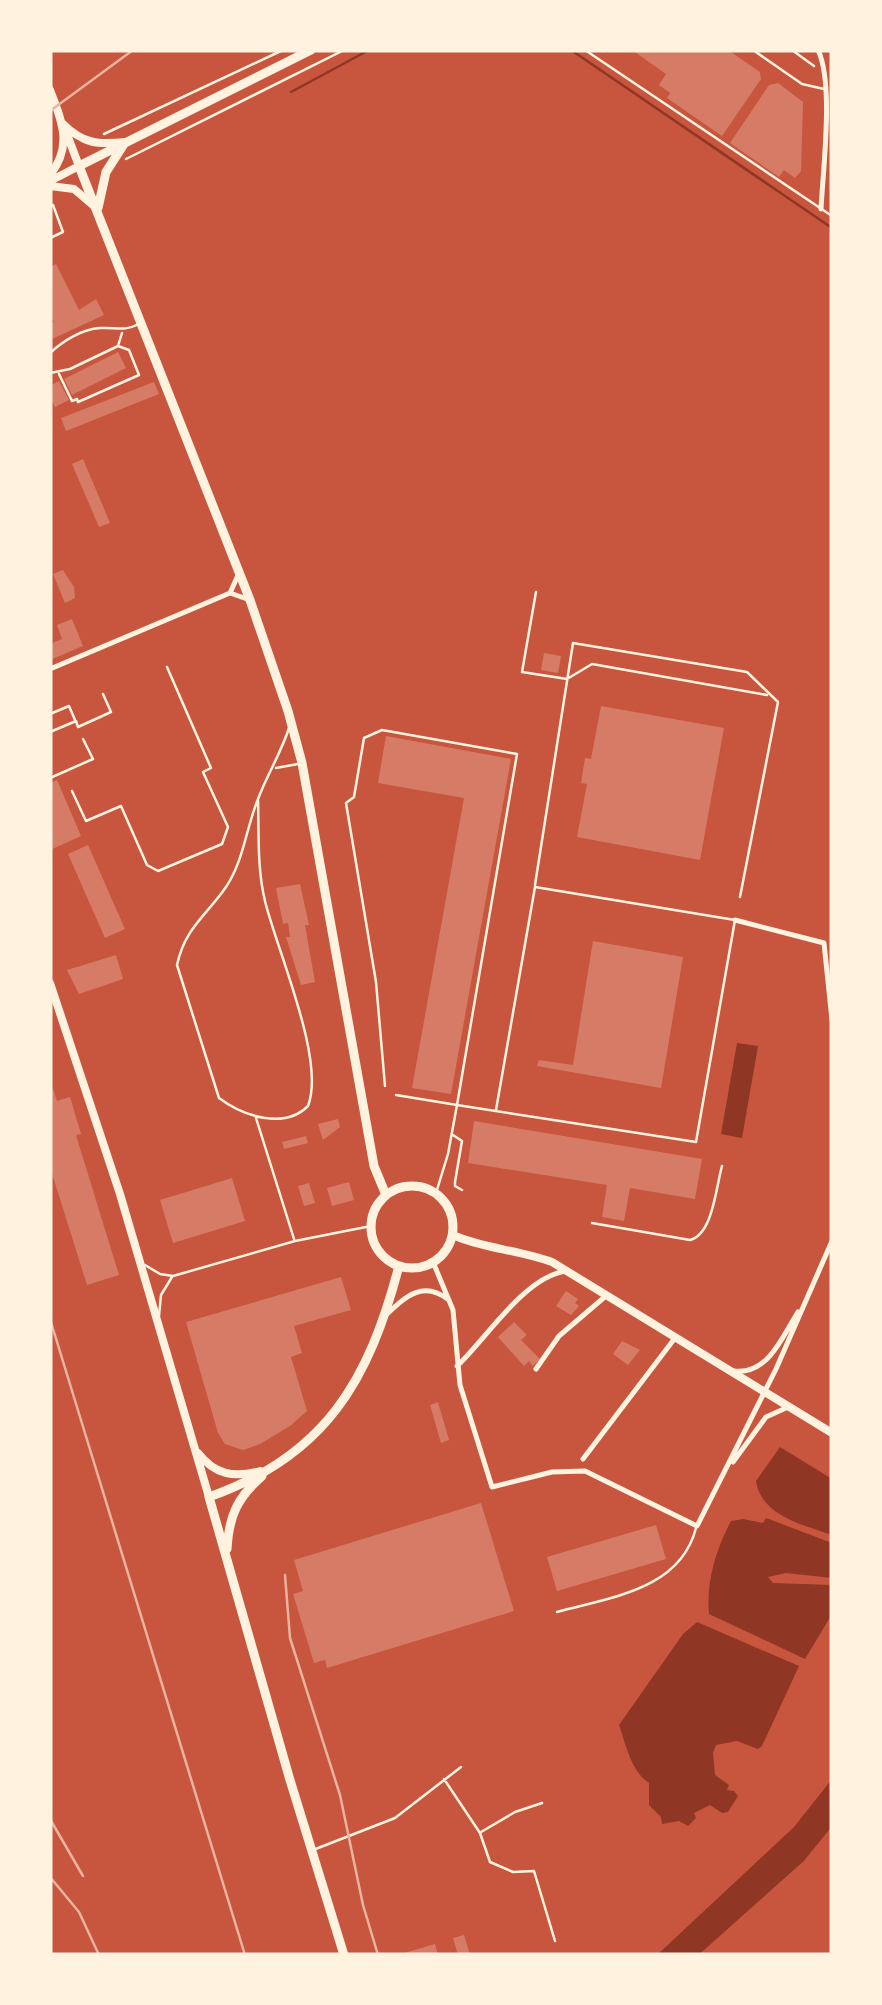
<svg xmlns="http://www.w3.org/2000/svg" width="882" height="2005" viewBox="0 0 882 2005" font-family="Mulish,sans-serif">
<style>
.water{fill:#8f3625}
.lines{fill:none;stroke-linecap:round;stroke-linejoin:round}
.stream{stroke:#8f3625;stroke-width:2.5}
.river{stroke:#8f3625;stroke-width:18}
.building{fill:#d67c66}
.path{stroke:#fff3e0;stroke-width:2.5}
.service{stroke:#fff3e0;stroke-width:2.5}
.minor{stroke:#fff3e0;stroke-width:5}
.tertiary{stroke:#fff3e0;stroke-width:8}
.primary{stroke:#fff3e0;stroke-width:9}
.rail{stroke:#e9b49f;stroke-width:2.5}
</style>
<rect width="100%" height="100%" fill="#c8553d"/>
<path class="water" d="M737 1043 758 1046 742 1138 721 1134Z
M780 1447 832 1479V1535C804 1525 761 1516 756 1481Z
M766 1518 832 1543V1578L786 1573 768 1577 773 1583 832 1585V1614L805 1659 709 1614C706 1582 716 1549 731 1521L743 1519 763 1523Z
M697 1622 799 1666 762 1746 758 1749 737 1741 716 1745 713 1753 715 1775 729 1785 727 1790 734 1791 738 1796 728 1812 722 1813 710 1805 694 1813 696 1818 688 1826 679 1821 662 1824 661 1817 649 1805V1783C631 1771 626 1745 619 1725L683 1634Z
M832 1779V1812L809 1841 686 1955H657L794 1827Z"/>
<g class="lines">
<path class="stream" d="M571 50 832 228
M291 92 369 50"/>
<path class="river" d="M685 1955 797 1855 832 1812"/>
</g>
<path class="building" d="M632 50H728L760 72 761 79 722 136 667 98 670 93 659 85 666 74Z
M778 83 803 102 801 171 795 178 784 170 779 177 730 143 769 85Z
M56 264 79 310 96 299 104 315 50 340V324L54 322 50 315V267Z
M118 352 126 368 72 395 64 379Z
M59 381 69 400 55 407 50 397V386Z
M154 382 159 394 66 431 61 418Z
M83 459 110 523 99 527 72 464Z
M63 570 74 587 75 598 65 603 53 574Z
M72 619 83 646 50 660V644L62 639 57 625Z
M544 653 561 656 558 673 541 670Z
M601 706 724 728 700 860 577 837 587 784 581 783 585 758 591 759Z
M386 736 511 759 451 1094 412 1088 464 798 378 783Z
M57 780 81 836 50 850V783Z
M88 845 125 929 105 938 68 854Z
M300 884 309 925H305L315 982 301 985 286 937H290L288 923 283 924 276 888Z
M593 941 683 957 661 1088 537 1066 539 1060 573 1065Z
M116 955 123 979 79 994 67 970Z
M50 1080 57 1101 70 1097 81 1134 76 1135 119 1275 87 1285 50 1167Z
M338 1119 340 1127 323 1140 318 1124Z
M474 1121 702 1159 695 1199 630 1188 624 1221 602 1217 607 1185 468 1163Z
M306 1136 308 1143 284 1149 282 1142Z
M232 1178 245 1221 173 1243 160 1200Z
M349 1182 354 1200 332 1206 327 1188Z
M309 1183 315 1203 304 1206 298 1186Z
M341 1277 351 1310 294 1326 302 1353 291 1357 307 1411 290 1426 260 1444 243 1450 225 1444 218 1433 186 1322Z
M566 1291 578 1299 575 1303 579 1306 571 1315 556 1306Z
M514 1322 527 1335 521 1340 540 1359 533 1366 529 1361 524 1366 498 1337Z
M622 1341 640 1350 628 1365 613 1354Z
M438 1402 449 1440 441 1443 430 1405Z
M481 1503 514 1611 327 1668 325 1660 314 1663 293 1594 303 1591 294 1560Z
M656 1525 666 1559 557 1591 547 1557Z
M464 1935 470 1955H458L453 1938Z
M435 1944 438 1955H401V1954Z"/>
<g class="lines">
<path class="path" d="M104 134 283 50
M126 159 344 50"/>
<path class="service" d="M585 50 832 216
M753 50 802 84 824 89
M792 50 814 66
M50 206 53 205 63 232 50 238
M50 353C63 341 82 329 100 328 117 327 123 332 139 324
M50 373 70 369 118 346 122 333
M59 374 72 401 77 399 78 402 139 375 129 350 118 346
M536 592 522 672 567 679 592 664 767 695
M50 714 69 706 75 720
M50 732 76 721 78 727 111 712 103 694
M276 768 298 764
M50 778 93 759 83 739
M72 791 86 821 121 806 147 865 158 871 222 844 228 827 203 772 211 768 167 667
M258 799C259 832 257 869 265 901 277 951 326 1060 308 1106 284 1130 243 1116 219 1098L177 965C185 928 206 916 226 887 244 860 246 828 258 799 267 775 281 753 289 728
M535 885 573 643 747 672 778 702 740 897
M385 1086 376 982 346 803 354 797 364 738 382 730 517 754 457 1105 396 1095
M256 1118 294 1239
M453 1135 462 1141 455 1182V1186L462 1190
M436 1193 448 1154 457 1105 696 1142 735 920 535 887 496 1110
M592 1223 690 1240C713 1234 716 1187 722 1166
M145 1265 160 1274 173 1276 295 1241 371 1226
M159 1316 161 1295 172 1277
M557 1612C611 1597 680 1590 696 1528
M444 1779 480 1833 490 1862 513 1872 534 1871 555 1941
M481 1832 515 1812 542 1803
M313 1850 395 1818 461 1767"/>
<path class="minor" d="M818 50C834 83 823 169 821 209
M230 593 239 573
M50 669 230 593 250 600
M735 920 824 943 832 1020
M433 1262 453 1310 460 1385 492 1487 552 1472 585 1471 697 1526 776 1369 832 1241
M386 1315C406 1296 423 1280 449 1300
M457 1366C487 1338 524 1277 566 1271
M536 1369 559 1336 607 1295
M734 1371C768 1375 782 1337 798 1312
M583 1459 675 1338
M733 1462 766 1417 786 1408"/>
<path class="tertiary" d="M50 90C62 121 73 146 50 175
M62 123C83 144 98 145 126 142
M50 181 79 166 68 137
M50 186 74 189 94 206
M50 983 120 1194 209 1497
M453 1235C481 1248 519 1250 552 1262L832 1433
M198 1453C215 1475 234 1478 260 1471"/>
<path class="primary" d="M311 50 79 166 250 600 288 711 302 763 374 1166 386 1195
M98 208 106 172 124 144
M371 1227a41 41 0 1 1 82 0a41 41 0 1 1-82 0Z
M227 1549C229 1516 237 1498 262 1476
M344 1955 290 1780 209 1497C326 1456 369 1380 399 1266"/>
<path class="rail" d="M50 111 133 50
M50 1319 245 1955
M285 1575 290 1638 340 1795 363 1905 378 1955
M50 1819 83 1876
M50 1877 79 1912 99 1955"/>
</g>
<rect width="882" height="2005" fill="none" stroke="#fff3e0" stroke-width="105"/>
</svg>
